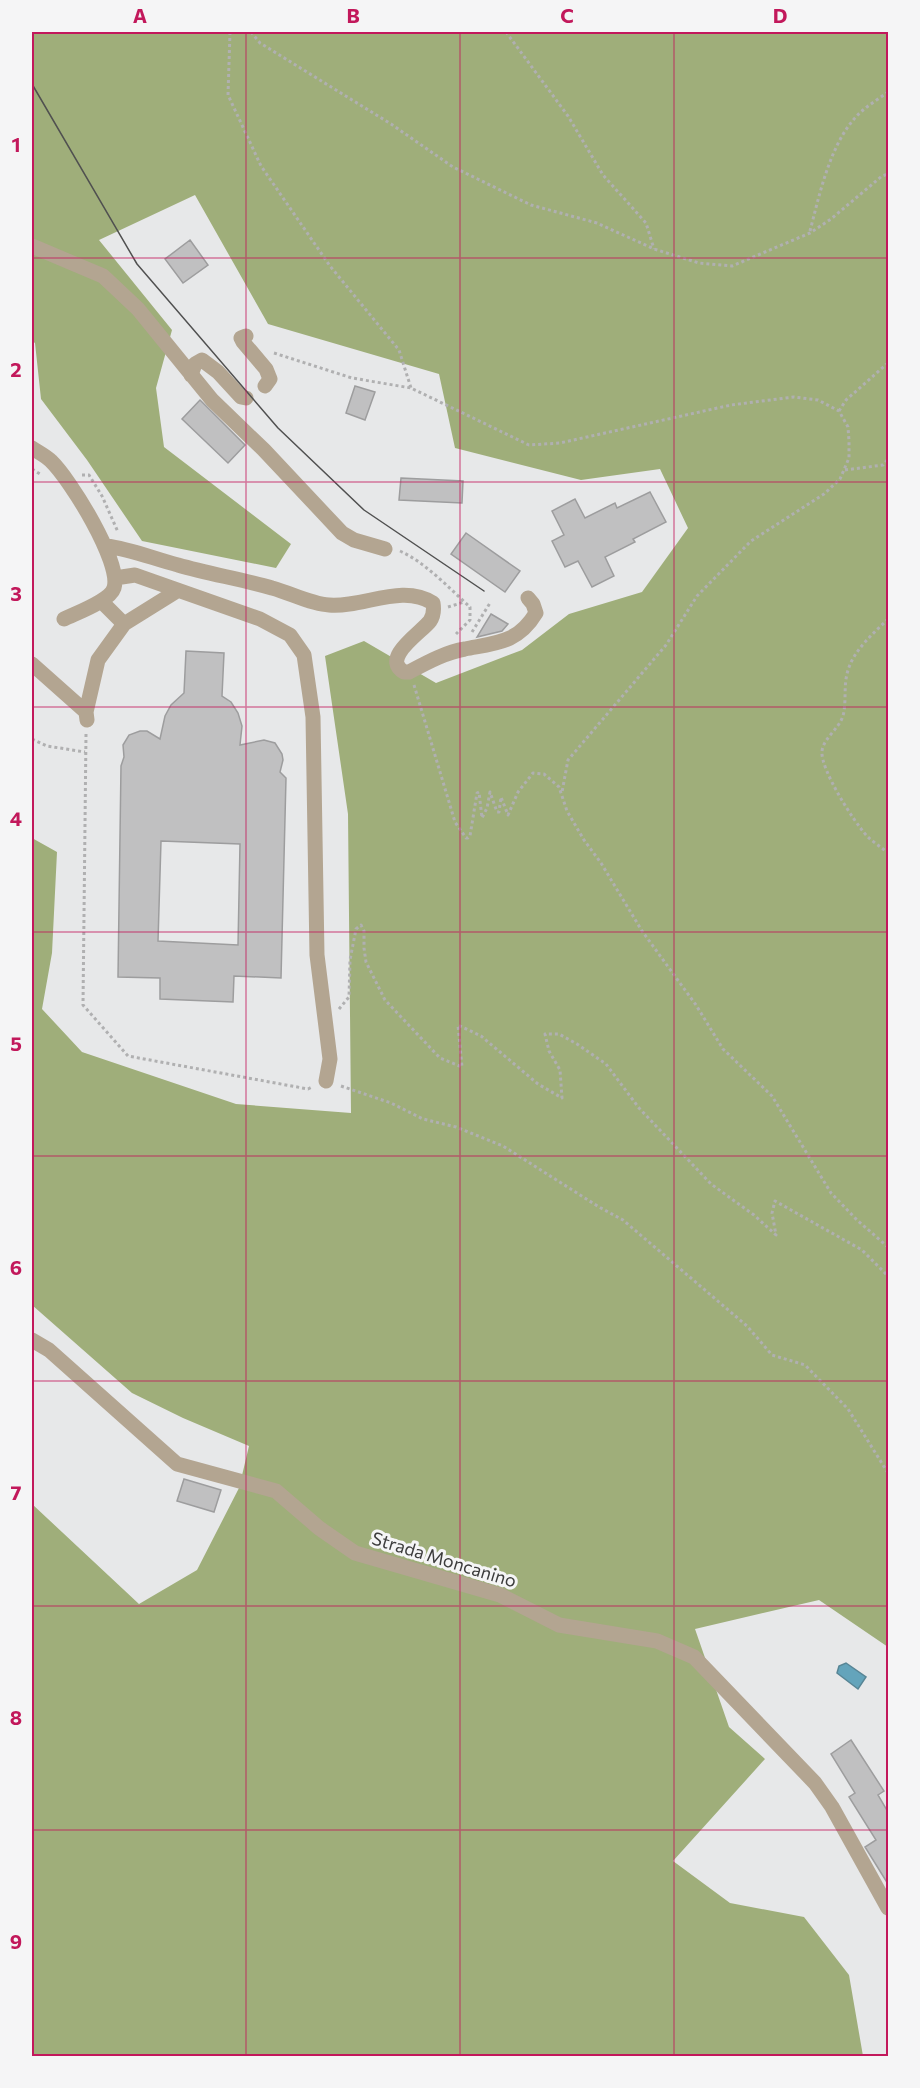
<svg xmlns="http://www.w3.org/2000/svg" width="920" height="2088" viewBox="0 0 920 2088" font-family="Commissioner,sans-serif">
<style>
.forest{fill:#9fae7a}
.water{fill:#64a4bb;stroke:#588595;stroke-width:1.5}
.building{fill:#c0c0c1;stroke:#9d9d9e;stroke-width:1.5;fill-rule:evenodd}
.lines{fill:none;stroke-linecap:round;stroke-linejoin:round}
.path{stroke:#b0b0b1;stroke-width:3;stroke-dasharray:3 3;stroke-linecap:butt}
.minor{stroke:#b3a591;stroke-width:15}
.tram{stroke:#505050;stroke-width:1.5}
.grid{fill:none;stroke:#c2185b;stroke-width:1.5;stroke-opacity:0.55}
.labels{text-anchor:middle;stroke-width:6;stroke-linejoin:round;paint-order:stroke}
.street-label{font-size:18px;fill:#3c3c3c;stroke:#f5f5f6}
.neatline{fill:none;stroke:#c2185b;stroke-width:2}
.grid-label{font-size:20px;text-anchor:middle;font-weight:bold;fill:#c2185b}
</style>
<rect width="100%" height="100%" fill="#e7e8e9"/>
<path class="forest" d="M32 32H888V1647L819 1600 695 1629 729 1727 765 1759 673 1861 730 1903 804 1917 849 1975 863 2056H32V1504L139 1604 197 1570 239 1488 249 1446 183 1418 132 1393 32 1305V838L57 852 52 953 42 1009 82 1052 236 1104 351 1113 348 814 325 656 364 641 436 683 522 650 569 614 642 592 688 528 660 469 581 480 455 448 439 374 268 324 195 195 99 240 172 330 156 388 164 447 291 544 276 568 142 541 87 460 41 399 35 343 32 341Z"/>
<path class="water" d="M846 1663 866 1677 858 1689 837 1673 839 1666Z"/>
<path class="building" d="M190 240 208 265 183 283 165 259Z
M355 386 375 392 365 420 346 413Z
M200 400 245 445 228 463 182 419Z
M401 478 463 481 462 503 399 500Z
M650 492 666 522 633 539 635 542 605 557 614 576 592 587 578 561 565 567 552 541 564 535 552 511 575 499 585 518 615 503 617 508Z
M466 533 520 571 505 592 451 554Z
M491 614 508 624 502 631 477 637Z
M186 651 224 653 222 696 231 702 238 713 242 726 240 745 264 740 275 743 282 754 283 760 280 772 286 778 281 978 234 976 233 1002 160 999V978L118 977 121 766 124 757 123 745 129 735 140 731H147L160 739 165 716 171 705 184 693ZM161 841 240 844 238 945 158 941Z
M184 1479 221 1490 214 1512 177 1501Z
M851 1740 884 1791 878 1795 888 1812V1884L865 1847 876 1840 849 1797 855 1793 831 1754Z"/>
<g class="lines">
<path class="path" d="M230 32 228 95 261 166 330 266 399 350 411 388
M251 32 260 43 391 124 453 167 531 205 597 223 654 249 699 263 732 266 810 233 831 219 882 176 888 174
M506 32 568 116 603 175 646 223 654 249
M810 231C820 193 831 138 862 111 870 104 880 98 888 92
M274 353 352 378 411 388 529 445 560 443 731 405 794 397 818 400 839 411 848 427 849 441V458L840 479 824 494 751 541 697 596 666 645 568 760 562 792
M839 411 846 400 888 363
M32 469 40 474
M845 470 883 465 888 459
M82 475H89L102 496 118 532
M400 551C426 563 449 588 470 607V620L456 634
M448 607 464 602
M888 619C873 634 852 651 847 674 844 686 846 698 844 711 842 728 824 736 822 751 820 769 854 822 867 836 873 842 881 847 888 853
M472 632 490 603
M414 685 455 822 466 838H468L470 836 477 793 479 792 482 818 487 808 490 792 497 812H499L501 797 508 815 518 792 533 773 544 774 559 787 567 811 584 840 601 863 642 931 696 1005 723 1049 772 1096 831 1193 857 1220 888 1247
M86 734 83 1005 128 1056 308 1089 312 1087
M32 739 47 746 85 752
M339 1009 349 997 350 960 356 929 361 925 364 931V948L366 962 385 1000 440 1058 462 1067 458 1025 481 1036 538 1084 562 1098 560 1070 549 1051 545 1034H559L577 1044 606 1064 639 1108 711 1184 754 1215 776 1235 772 1213 775 1201 862 1250 888 1276
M341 1086 391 1103 423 1119 456 1127 503 1146 599 1207 623 1220 747 1326 772 1355 805 1365 848 1409 888 1473"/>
<path class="minor" d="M32 246 103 276 138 309 212 400 264 450 342 533 354 540 385 549
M246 336 241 338 243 342 266 369 270 379 265 386
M191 375 195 364 202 360 218 372 241 397 246 398
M32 448C38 452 46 456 51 461 70 479 122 563 114 588 110 601 76 613 64 619
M106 546C131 549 154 559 178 565 209 574 241 579 272 588 291 593 310 604 329 605 363 608 402 583 433 603 434 609 434 615 430 621 422 632 380 658 404 672H409C426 663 446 652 465 649 496 643 518 643 536 613L533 604 528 598
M115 578 135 575 260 619 290 635 304 655 313 717 317 955 330 1059 326 1081
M101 601 124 624
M32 664 86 712
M87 720 86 712 98 660 124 624 177 591
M32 1340 49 1350 177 1464 276 1491 319 1528 355 1553 500 1595 559 1625 657 1641 694 1657 815 1783 832 1807 888 1908"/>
<path class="tram" d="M32 84 137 264 278 428 364 510 484 591"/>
</g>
<path class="grid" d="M246 32V2056M460 32V2056M674 32V2056M32 258H888M32 482H888M32 707H888M32 932H888M32 1156H888M32 1381H888M32 1606H888M32 1830H888"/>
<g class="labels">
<g class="street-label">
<text transform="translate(444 1560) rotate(17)" y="6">Strada Moncanino</text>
</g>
</g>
<rect width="920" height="2088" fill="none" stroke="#f5f5f6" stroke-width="66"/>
<rect x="33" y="33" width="854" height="2022" class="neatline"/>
<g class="grid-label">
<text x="140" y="23">A</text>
<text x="353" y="23">B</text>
<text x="567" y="23">C</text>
<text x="780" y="23">D</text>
<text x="16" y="152">1</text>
<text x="16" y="377">2</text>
<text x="16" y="601">3</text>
<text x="16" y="826">4</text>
<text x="16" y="1051">5</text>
<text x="16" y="1275">6</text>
<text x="16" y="1500">7</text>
<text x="16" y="1725">8</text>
<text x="16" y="1949">9</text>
</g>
</svg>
